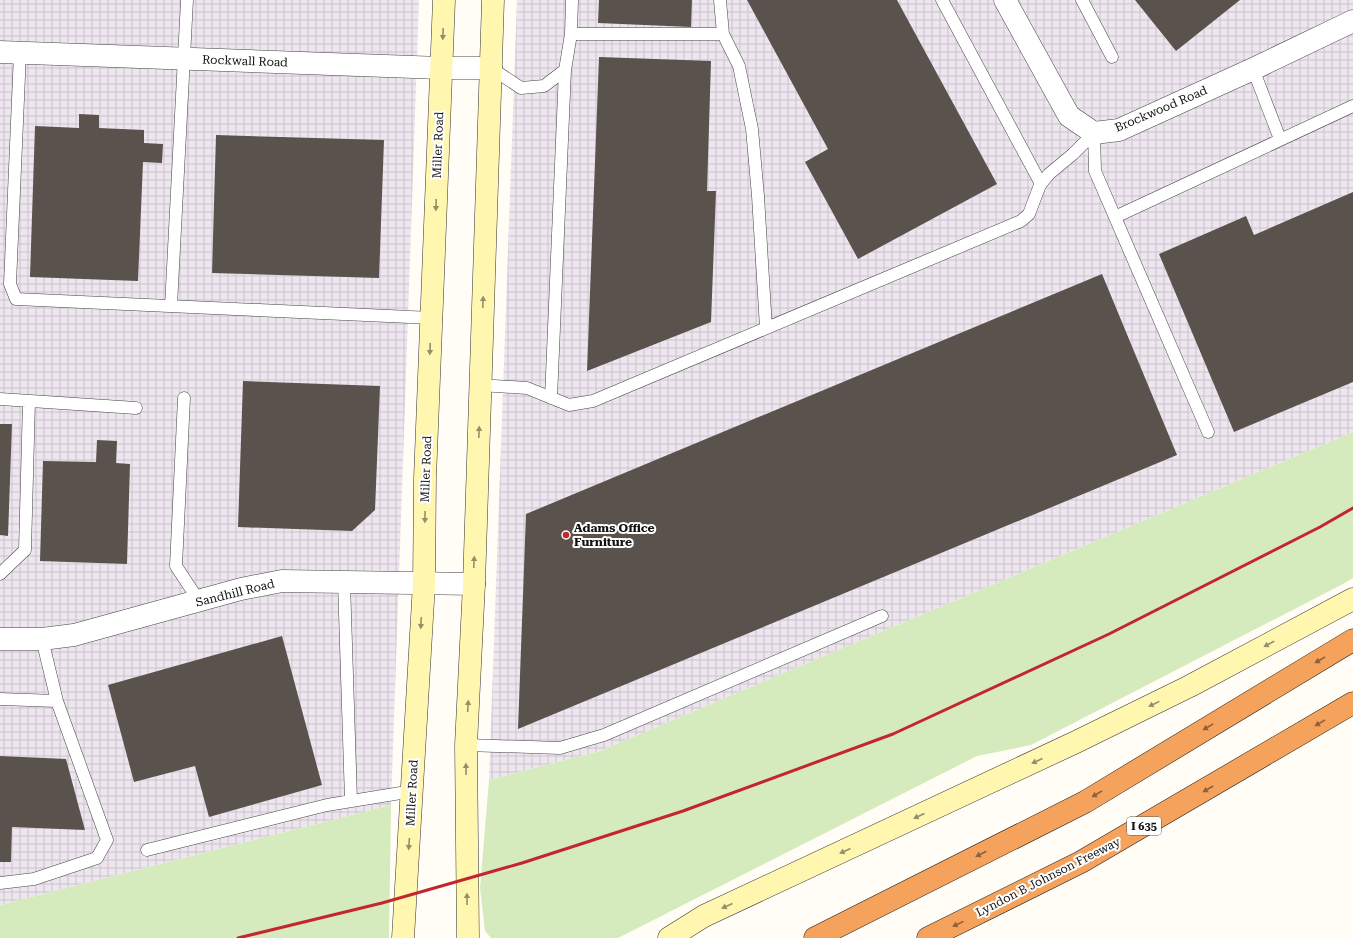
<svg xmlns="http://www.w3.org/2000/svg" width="1353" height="938" viewBox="0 0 1353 938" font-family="'Roboto Serif',serif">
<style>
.industrial{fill:url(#industrial-grid)}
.grass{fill:#d5ebbd}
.building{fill:#5a524d}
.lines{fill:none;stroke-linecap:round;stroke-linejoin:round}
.service-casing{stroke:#444;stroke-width:13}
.minor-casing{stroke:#444;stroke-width:23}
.secondary-casing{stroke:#333;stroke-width:23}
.motorway-casing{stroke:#222;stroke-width:23}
.service{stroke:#fff;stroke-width:12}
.minor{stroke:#fff;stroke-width:22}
.secondary{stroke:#fff6b0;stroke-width:22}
.motorway{stroke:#f5a25d;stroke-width:22}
.rail{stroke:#c4262e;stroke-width:3}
.oneway{fill:#948f68}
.oneway2{fill:#8e613b}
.poi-dot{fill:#c4262e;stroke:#fff;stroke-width:1.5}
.labels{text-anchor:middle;stroke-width:4;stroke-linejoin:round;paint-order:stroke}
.shield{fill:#fff;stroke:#585858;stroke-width:1}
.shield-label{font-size:11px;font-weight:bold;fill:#111}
.street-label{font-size:12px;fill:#111;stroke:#fff}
.poi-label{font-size:12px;font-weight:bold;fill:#111;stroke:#fff;text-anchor:start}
</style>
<defs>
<pattern id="industrial-grid" width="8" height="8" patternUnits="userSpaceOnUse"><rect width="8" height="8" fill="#eee6ef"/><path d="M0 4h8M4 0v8" fill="none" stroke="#cbc4cc"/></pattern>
</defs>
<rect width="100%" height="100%" fill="#fffdf5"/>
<path class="industrial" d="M0 0H419L391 805 0 905Z
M517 0H1353V432L600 751 489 780Z"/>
<path class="grass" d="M1353 432V578L1341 585 1031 745 977 756 618 938H491L485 931 480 888 489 780 600 751Z
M391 805 389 938H0V905Z"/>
<path class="building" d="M599 0H692L691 27 598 23Z
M747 0H897L997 184 858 259 805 162 828 149Z
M1135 0H1240L1176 51Z
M599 57 711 61 707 191H716L711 322 587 371Z
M79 114 99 115V128L144 130V143L163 144 162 163 143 162 138 281 30 277 35 126 79 128Z
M216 135 384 140 379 278 212 273Z
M1353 192V382L1234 432 1159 254 1246 216 1254 235Z
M1102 274 1177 455 518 729 526 514Z
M243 381 380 386 375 510 352 531 238 527Z
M0 424H12L8 536 0 535Z
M97 440 117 441 116 463 130 464 127 564 40 561 43 461 96 462Z
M282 636 322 785 209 817 195 766 134 782 108 685Z
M0 756 66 759 85 830 12 827 11 862H0Z"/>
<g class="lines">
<defs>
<path id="service" d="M942 0 1041 184
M1082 0 1112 57
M571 34 572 0
M723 34 739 66 752 129 758 196 766 328
M20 53 10 284 16 299 432 318
M491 68 521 88 544 86 565 70 571 34H723L720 0
M1253 69 1280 139
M1094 133 1095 171 1208 432
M1115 217 1353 106
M171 306 187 0
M480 385 527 388 569 405 593 401 1021 221 1029 214 1040 185 1049 174 1073 154 1094 133
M184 398 176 566 199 601
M551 398 565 70
M0 399 136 408
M0 574 25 550 29 401
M344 582 351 800
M0 699 57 701
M466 745 560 748 604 735 882 616
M147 850 327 805 413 791
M0 883 34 879 97 858 107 840 57 701 42 639"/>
<path id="minor" d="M1005 0 1069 116 1094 133 1119 130 1253 69 1353 21
M0 52 441 68H491
M0 639H42L74 635 241 589 282 581 474 584"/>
<path id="secondary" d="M403 938 424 584 425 478 444 0
M468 938 466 745 474 584 493 0
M669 938 704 916 1076 742 1190 686 1353 599"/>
<path id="motorway" d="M815 938 1085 802 1353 640
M928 938 1081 862 1353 703"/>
</defs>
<use href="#service" class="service-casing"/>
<use href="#minor" class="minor-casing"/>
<use href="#secondary" class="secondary-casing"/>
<use href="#motorway" class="motorway-casing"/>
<use href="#service" class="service"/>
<use href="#minor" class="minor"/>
<use href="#secondary" class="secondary"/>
<use href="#motorway" class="motorway"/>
<path class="rail" d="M238 938 382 903 522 863 683 811 893 734 1109 634 1320 527 1353 508"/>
</g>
<defs><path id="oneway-solid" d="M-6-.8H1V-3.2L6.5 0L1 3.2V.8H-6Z"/></defs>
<g class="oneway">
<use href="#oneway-solid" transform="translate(443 34) rotate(92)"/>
<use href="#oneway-solid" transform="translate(436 205) rotate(92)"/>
<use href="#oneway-solid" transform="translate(483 302) rotate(-88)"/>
<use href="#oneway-solid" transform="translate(430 349) rotate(92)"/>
<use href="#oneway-solid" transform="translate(479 432) rotate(-88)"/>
<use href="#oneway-solid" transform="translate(425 517) rotate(91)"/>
<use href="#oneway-solid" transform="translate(474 562) rotate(-88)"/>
<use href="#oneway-solid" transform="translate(421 623) rotate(93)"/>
<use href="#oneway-solid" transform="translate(1269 644) rotate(152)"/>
<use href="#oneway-solid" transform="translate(1154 704) rotate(154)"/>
<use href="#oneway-solid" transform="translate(468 706) rotate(-87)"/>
<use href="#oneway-solid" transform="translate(1037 761) rotate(155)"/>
<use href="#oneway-solid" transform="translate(466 769) rotate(-91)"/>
<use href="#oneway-solid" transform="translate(919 816) rotate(155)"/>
<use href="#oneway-solid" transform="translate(409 844) rotate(94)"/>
<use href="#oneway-solid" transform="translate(845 851) rotate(155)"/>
<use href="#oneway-solid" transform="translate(467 899) rotate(-91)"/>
<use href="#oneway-solid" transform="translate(727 906) rotate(155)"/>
</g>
<g class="oneway2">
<use href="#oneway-solid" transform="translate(1320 660) rotate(149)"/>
<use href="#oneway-solid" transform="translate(1320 723) rotate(149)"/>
<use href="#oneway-solid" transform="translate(1208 727) rotate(149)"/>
<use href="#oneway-solid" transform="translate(1208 789) rotate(150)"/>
<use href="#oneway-solid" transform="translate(1097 794) rotate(149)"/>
<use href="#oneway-solid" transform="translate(981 854) rotate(153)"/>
<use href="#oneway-solid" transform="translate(958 924) rotate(154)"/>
</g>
<circle class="poi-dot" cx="566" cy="535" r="4"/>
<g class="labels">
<rect class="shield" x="1127" y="817" width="34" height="18" rx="3"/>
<g class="shield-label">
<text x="1144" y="830">I 635</text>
</g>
<g class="street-label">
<text transform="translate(245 61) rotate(2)" y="4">Rockwall Road</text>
<text transform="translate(1161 109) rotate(-23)" y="4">Brockwood Road</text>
<text transform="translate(438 145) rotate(-88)" y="4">Miller Road</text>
<text transform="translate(426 469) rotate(-88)" y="4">Miller Road</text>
<text transform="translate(235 593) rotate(-14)" y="4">Sandhill Road</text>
<text transform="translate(412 793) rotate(-87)" y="4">Miller Road</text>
<text transform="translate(1048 877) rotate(-27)" y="4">Lyndon B Johnson Freeway</text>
</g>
<g class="poi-label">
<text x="574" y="532">Adams Office<tspan x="574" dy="14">Furniture</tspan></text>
</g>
</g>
</svg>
